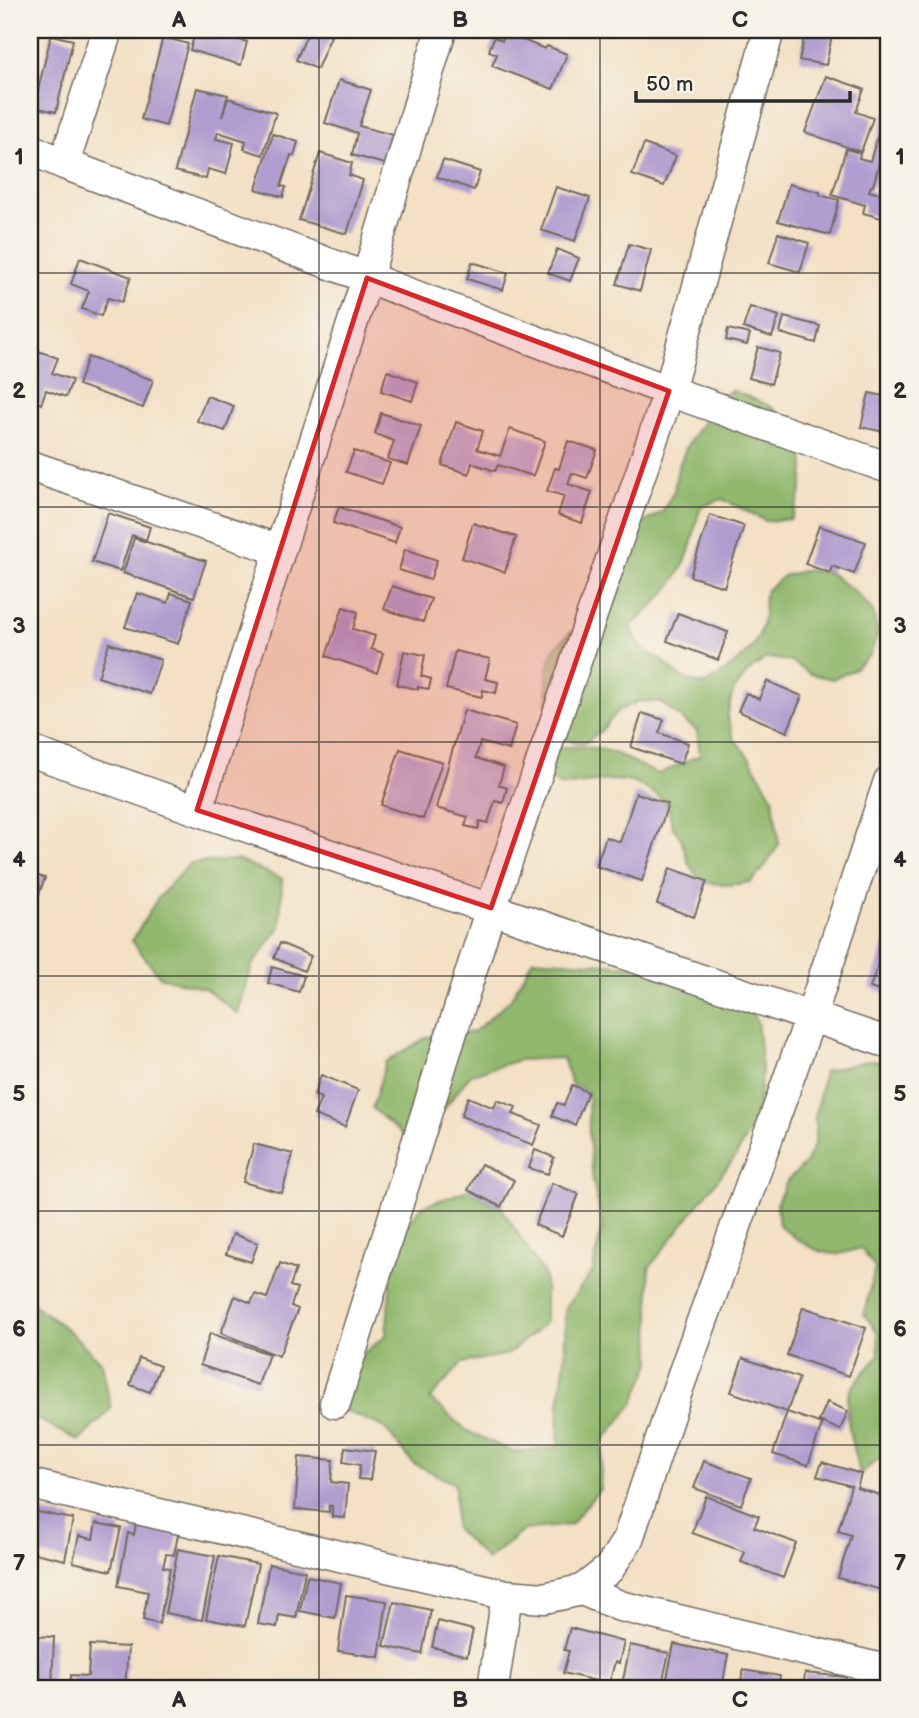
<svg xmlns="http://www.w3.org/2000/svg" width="919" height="1718" viewBox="0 0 919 1718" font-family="'Balsamiq Sans',sans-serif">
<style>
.forest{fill:#90b76c;stroke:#5e714c;stroke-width:2}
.building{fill:#b19ccf}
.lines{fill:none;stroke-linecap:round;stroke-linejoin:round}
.street-casing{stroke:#716a61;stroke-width:33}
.street{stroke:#fff;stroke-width:30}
.marked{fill:#d62828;fill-opacity:0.2;stroke:#d62828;stroke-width:5;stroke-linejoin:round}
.grid{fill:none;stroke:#2b2b2b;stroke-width:2;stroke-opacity:0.55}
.neatline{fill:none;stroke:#2b2b2b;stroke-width:2.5}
.grid-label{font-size:23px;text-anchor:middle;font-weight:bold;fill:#2b2b2b}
</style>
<rect width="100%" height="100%" fill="#f7f3e8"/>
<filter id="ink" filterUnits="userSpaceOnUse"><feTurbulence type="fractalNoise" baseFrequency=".0143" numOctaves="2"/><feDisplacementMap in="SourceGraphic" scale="14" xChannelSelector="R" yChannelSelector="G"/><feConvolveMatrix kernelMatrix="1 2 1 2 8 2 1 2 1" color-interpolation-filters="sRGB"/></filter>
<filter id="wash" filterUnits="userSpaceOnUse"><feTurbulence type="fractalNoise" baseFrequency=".00686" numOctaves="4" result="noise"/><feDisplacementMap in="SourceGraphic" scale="28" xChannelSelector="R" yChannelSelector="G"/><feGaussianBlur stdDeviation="1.57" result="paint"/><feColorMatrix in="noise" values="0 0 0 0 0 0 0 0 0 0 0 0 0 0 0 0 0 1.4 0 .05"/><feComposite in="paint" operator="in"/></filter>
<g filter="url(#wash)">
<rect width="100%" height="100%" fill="#f3e0c5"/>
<path class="forest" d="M731 390C745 396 763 401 775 410 812 439 809 481 791 519L766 521 722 499 701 507C695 522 694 539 688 554 678 583 654 607 631 626L641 648 663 661 680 677 703 685C723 674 748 658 758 637 765 623 764 607 765 592L783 576 807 570 830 573 855 592 872 610 878 633 870 655 853 670 832 679 810 674 791 661 766 658 748 672 733 692 727 716 734 739 749 757 773 798 779 844 766 865 751 882 729 885 701 882 688 862 681 838 672 826 668 804C627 769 610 781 561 786L540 773 547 750C569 745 598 745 619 755 633 761 645 769 659 774L700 755 697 731 661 702 639 701 618 711 602 730 583 744 561 738 548 718 547 672 553 650 570 632 591 623 619 538 663 511 674 491 678 468 687 446 713 406Z
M238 860 282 879 280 927 252 966 238 1014 206 989 160 977 132 941 157 899 190 863Z
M533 959 633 966 727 982 757 1021 762 1069 757 1115 736 1156 649 1268 651 1363 633 1404 603 1441 600 1489 570 1525 524 1530 487 1560 455 1528V1484L413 1463 384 1427 340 1409 349 1365 386 1335 390 1289V1243L423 1206 468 1190 501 1207 545 1276V1323L508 1354 462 1363 430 1399 467 1431 513 1452 558 1447 559 1404 565 1358V1308L593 1271 602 1225 593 1181 589 1136 588 1092 572 1085 563 1058 519 1060 471 1074 443 1110 406 1138 372 1108 386 1062 427 1037 474 1032 510 1000Z
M871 1060 889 1064V1456L879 1458 861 1474C854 1457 843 1411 849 1393 853 1383 872 1365 879 1355L878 1333 864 1314 875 1268 861 1248C854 1250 846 1253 839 1254 816 1255 796 1239 779 1225L777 1202 787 1181 805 1164 815 1143V1118L824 1071Z
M30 1302 68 1330 102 1363 111 1409 79 1441 30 1415Z"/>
<g id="blocks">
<path class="building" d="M196 30H205L247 42 241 65 190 50Z
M309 30H317L331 36 317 69 296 60Z
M806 30H833L826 65 799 60Z
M505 33 545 49 547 46 567 54 553 89 492 66 497 54 489 51 494 37 502 41Z
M51 35 73 40 56 112 34 107Z
M163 37 188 44 166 126 141 119Z
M826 76 864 89 856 112 873 118 861 152 805 132Z
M339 80 371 90 359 126 393 135 385 164 352 155 357 133 325 123Z
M197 88 228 95 222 117 228 98 276 113 263 155 244 149 246 141 218 132 216 139 234 143 226 174 208 169 206 179 175 171Z
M885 112 889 114V167L879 164 873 186H871L869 191 880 194 884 182 889 184V220L863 213 865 205 832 195 846 149 860 153 859 158 870 161Z
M273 134 298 142 294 156 291 155 281 186 286 187 283 197 256 189Z
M644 144 676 156 664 186 632 175Z
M320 153 352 163 349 175 363 180 347 234 299 220Z
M443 160 480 172 474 190 437 177Z
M789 184 820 192V195L839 200 830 235 778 221Z
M556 187 590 198 575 241 541 230Z
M778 233 809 243 800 272 769 263Z
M629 244 651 250 640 291 617 284Z
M557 249 579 258 570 281 548 273Z
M80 258 131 277 122 302 108 298 101 316 82 309 89 291 71 284Z
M472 262 508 273 503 290 467 279Z
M750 307 779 316 772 337 743 328Z
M784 317 820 326 816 343 780 333Z
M728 329 750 334 747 345 726 340Z
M758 347 780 353 771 384 749 378Z
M30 348 58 358 52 373 72 380 66 397 46 390 41 404 30 400Z
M88 357 153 380 143 408 78 385Z
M387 371 418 382 412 401 381 391Z
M869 393 889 397V433L861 427Z
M207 396 234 406 225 431 197 421Z
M381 413 421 426 408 465 388 459 394 441 375 434Z
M456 422 483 431 477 449 500 456 510 429 545 441 533 476 498 465 495 471 472 463 469 474 442 465Z
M568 441 597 450 587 478 572 473 568 484 592 492 582 523 558 515 564 496 547 491 555 468 559 469Z
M354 451 390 463 382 484 346 472Z
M339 507 400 527 395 543 333 523Z
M108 513 150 527 146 540 132 535 120 571 92 562Z
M710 515 744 526 724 587 690 576Z
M473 523 516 537 505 572 462 558Z
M819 526 866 542 854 574 832 566 830 573 805 564Z
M134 538 206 561 194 597 123 573Z
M405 549 437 560 430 580 399 570Z
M392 586 431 599 423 622 384 609Z
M137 593 168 603 171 593 192 600 178 644 125 627Z
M343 607 358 612 353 629 375 636 371 649 383 653 377 673 326 656Z
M678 613 728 632 718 660 667 641Z
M109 643 161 660 150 694 98 677Z
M404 651 425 655 421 676 431 679 429 689 418 687V689L397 685Z
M455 651 490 659 485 679 498 682 496 693 483 690 482 697 446 689Z
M767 681 802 696 787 732 738 711 746 693 759 699Z
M464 710 516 725 509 750 480 742 476 758 504 767 499 785 507 788 503 803 495 801 488 823 480 821 478 829 465 826 468 817 436 808Z
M642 713 664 720 659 733 688 743 681 764 631 747Z
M400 749 442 762 423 819 381 805Z
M636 793 668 804 642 881 596 866 606 837 620 842Z
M670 868 707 881 694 917 657 904Z
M30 873 45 878 36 901 30 899Z
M280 943 311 956 304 971 274 958Z
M885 943 889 944V995L870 988Z
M272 967 304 976 299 992 268 983Z
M321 1075 358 1090 345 1127 314 1115 321 1098 314 1095Z
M572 1085 588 1092 575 1125 552 1116 557 1103 564 1105Z
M468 1097 494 1108 497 1100 516 1107 513 1114 541 1125 533 1145 461 1116Z
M254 1144 293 1154 282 1193 243 1182Z
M535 1150 554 1157 548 1174 529 1168Z
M481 1164 514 1180 501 1207 468 1190Z
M552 1183 579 1194 562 1236 535 1225Z
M233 1234 258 1243 251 1262 226 1254Z
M280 1263 296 1269 290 1286 297 1288 291 1306 298 1309 279 1356 221 1333 235 1296 251 1303 255 1294 267 1298Z
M803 1307 866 1328 849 1376 787 1355Z
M210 1333 269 1354 258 1385 200 1365Z
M139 1358 160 1366 150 1392 130 1385Z
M743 1358 799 1378 787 1412 731 1392Z
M827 1402 848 1411 840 1430 819 1421Z
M787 1412 822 1424 808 1465 773 1454Z
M345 1447 375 1451 370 1480 358 1479 360 1465 343 1462Z
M299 1457 333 1460 331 1482 348 1484 345 1518 332 1517V1506H329V1512L295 1509Z
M704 1461 751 1478 741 1505 694 1488Z
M822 1462 861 1474 857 1488 880 1495 889 1467V1536L887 1543 889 1544V1592L838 1578 851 1535 838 1531 851 1486 817 1476Z
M706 1496 759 1516 754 1527 796 1543 783 1578 741 1562 745 1552 692 1533Z
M33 1511 73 1519 65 1560 30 1552V1527Z
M137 1517 180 1525 174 1555 166 1554 163 1567 170 1568 159 1624 143 1620 148 1592 118 1586 128 1533 134 1535Z
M96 1523 121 1528 111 1571 73 1562 79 1536 93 1539Z
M178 1549 215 1556 202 1620 165 1613Z
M219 1556 258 1564 245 1626 206 1619Z
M269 1564 305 1571 296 1618 279 1615 277 1627 258 1624Z
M307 1576 341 1583 335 1618 300 1611Z
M346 1595 387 1601 379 1657 338 1651Z
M394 1602 431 1610 422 1654 384 1646Z
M438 1621 473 1630 467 1656 432 1647Z
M570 1628 624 1642 619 1663 615 1662 609 1684 563 1673 569 1651 564 1650Z
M30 1636 54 1637 52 1688H30Z
M674 1644 728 1655 722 1688H665Z
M90 1645 128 1647 125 1688H70L71 1675 88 1676Z
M630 1645 669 1653 661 1688H636L622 1685Z
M743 1670 780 1676 778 1688H740Z
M805 1673 846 1677 845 1688H793L794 1681 804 1682Z
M867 1680 889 1684V1688H866Z"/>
</g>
</g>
<g filter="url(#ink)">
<use href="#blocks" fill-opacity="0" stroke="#716a61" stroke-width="2"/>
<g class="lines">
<defs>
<path id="street" d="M30 149 64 164 669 391 889 468
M64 164 107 30
M30 466 280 550
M30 751 197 810 889 1043
M197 810 367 278 441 30
M335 1403 491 908 669 391 769 30
M30 1484 507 1595 544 1598 582 1590 620 1606 878 1668 889 1667
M582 1590 609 1569 628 1539 676 1394 811 1016 889 781
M493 1688 507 1595"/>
</defs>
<use href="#street" class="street-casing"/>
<use href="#street" class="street"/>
</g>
</g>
<path class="marked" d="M367 278 669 391 491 908 197 810Z"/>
<path class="grid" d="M319 30V1688M600 30V1688M30 273H889M30 507H889M30 742H889M30 976H889M30 1211H889M30 1445H889"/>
<rect width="919" height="1718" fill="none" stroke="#f7f3e8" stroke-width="77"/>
<path d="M636 91v10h214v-10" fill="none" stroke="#2b2b2b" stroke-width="3.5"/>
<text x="646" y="91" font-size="21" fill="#2b2b2b" stroke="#f7f3e8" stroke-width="5" paint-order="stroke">50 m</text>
<rect x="38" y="38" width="842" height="1642" class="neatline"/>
<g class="grid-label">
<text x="179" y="27">A</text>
<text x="460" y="27">B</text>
<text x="740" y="27">C</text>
<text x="19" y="164">1</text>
<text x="900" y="164">1</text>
<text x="19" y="398">2</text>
<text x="900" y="398">2</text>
<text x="19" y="633">3</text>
<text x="900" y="633">3</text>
<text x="19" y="867">4</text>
<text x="900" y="867">4</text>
<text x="19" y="1101">5</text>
<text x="900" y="1101">5</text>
<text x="19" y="1336">6</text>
<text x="900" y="1336">6</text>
<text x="19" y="1570">7</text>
<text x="900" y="1570">7</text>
<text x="179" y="1707">A</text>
<text x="460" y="1707">B</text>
<text x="740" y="1707">C</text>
</g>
</svg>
